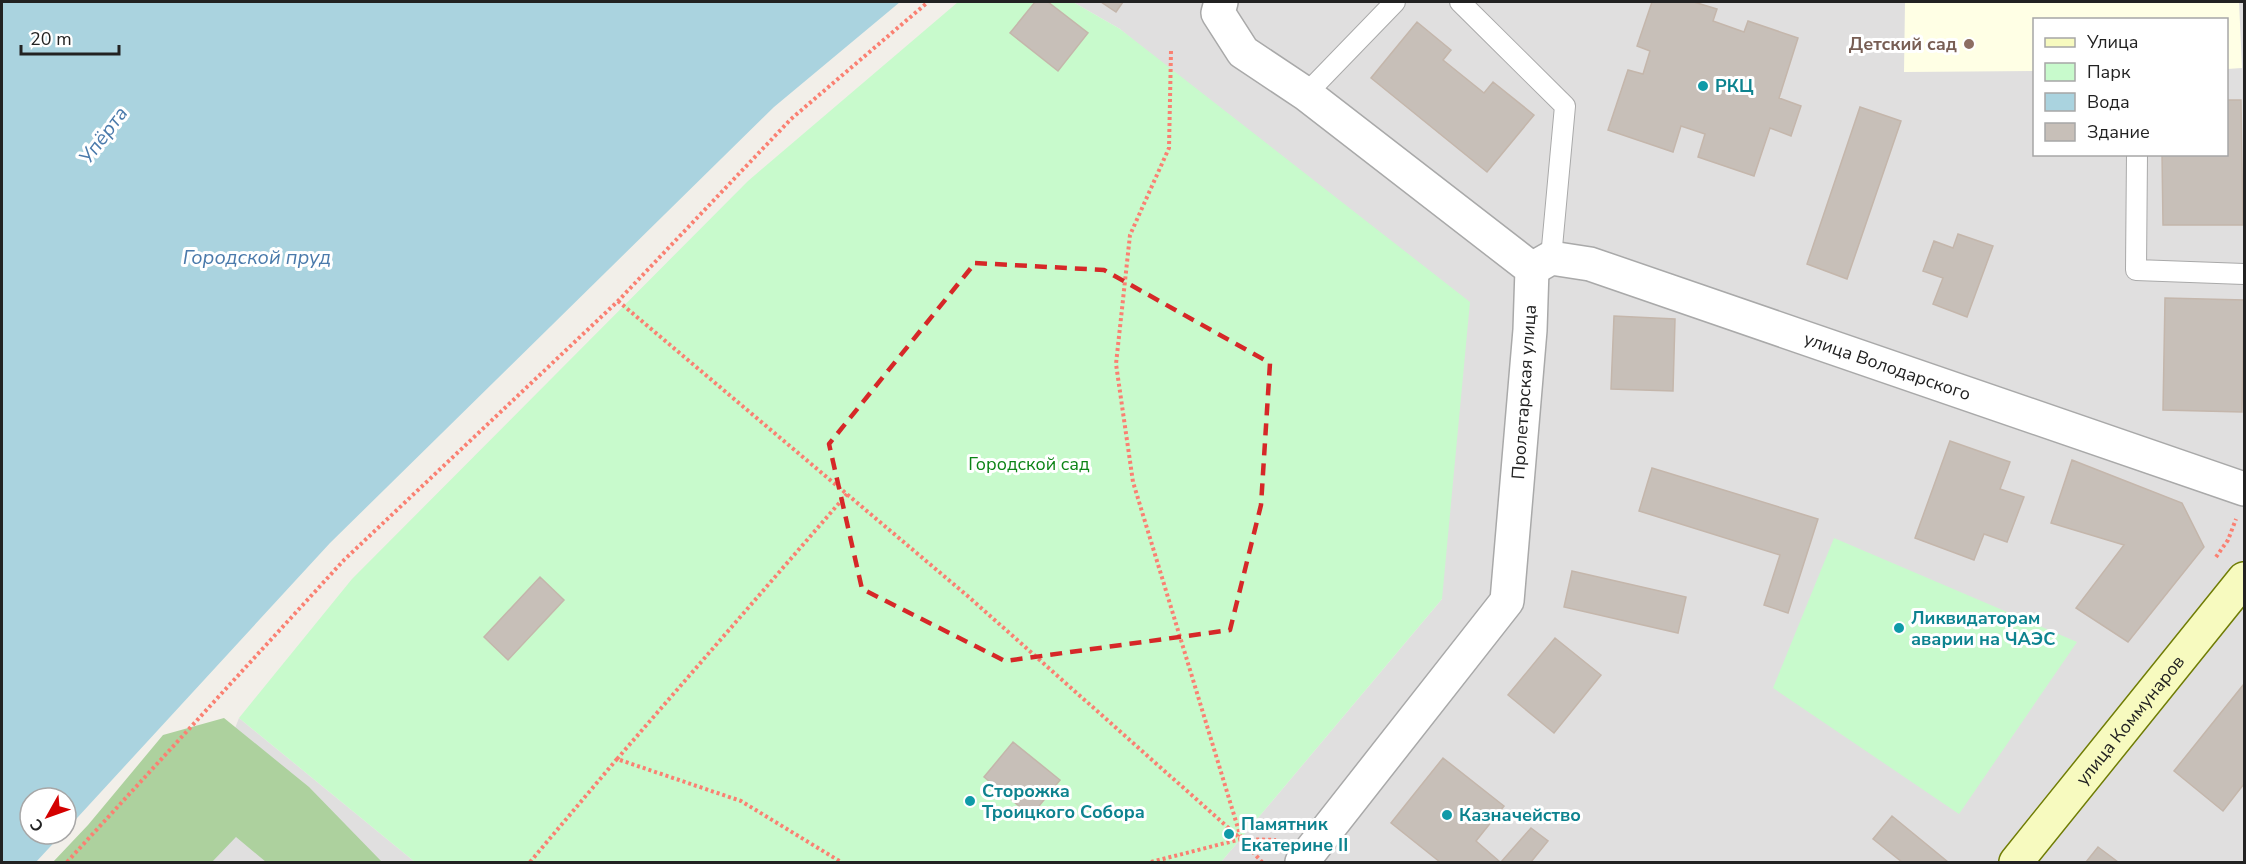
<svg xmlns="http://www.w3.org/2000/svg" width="2246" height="864" viewBox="0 0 2246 864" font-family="'Nunito Sans',sans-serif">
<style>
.residential{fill:#e0dfdf;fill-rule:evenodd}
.education{fill:#ffffe5}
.forest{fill:#add19e}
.park{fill:#c8facc}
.water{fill:#aad3df}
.building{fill:#c7bfb8;stroke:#c4b6ab;stroke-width:1.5}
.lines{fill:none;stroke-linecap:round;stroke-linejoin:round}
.service-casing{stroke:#a9a9a9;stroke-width:22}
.minor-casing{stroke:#a9a9a9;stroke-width:36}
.secondary-casing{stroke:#707d05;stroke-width:36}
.path{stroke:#fa8072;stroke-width:4;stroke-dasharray:3 3;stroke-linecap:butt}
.service{stroke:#fff;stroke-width:20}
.minor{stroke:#fff;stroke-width:33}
.secondary{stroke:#f7fabf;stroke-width:33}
.marked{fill:none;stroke:#d62828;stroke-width:4.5;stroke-dasharray:12 8;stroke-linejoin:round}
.education-dot{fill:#8d6e63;stroke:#fff;stroke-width:2}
.culture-dot{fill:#0f9aa8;stroke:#fff;stroke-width:2}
.labels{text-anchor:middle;stroke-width:6;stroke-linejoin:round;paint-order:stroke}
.education-label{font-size:18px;font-weight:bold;fill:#785e54;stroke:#fff;text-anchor:end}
.culture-label{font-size:18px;font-weight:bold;fill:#0d838f;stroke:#fff;text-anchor:start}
.street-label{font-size:18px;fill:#222;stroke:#fff}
.park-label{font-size:18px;fill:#0c8416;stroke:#fff}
.water-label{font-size:20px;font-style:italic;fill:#4a7aab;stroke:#fff}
</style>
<rect width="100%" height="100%" fill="#f2efe9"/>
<path class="residential" d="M1073 2H2244V862H1221L1442 599 1161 63 1120 29ZM2034 20H2226V154H2034Z
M239 718 415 862H151L221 764Z"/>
<path class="education" d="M1905 2H2239L2242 68 2227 69 2226 20H2034V71L1904 72Z"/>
<path class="forest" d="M224 718 309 787 382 862H266L236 837 212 862H53L88 825 163 735Z"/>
<path class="park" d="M958 2H1073L1120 29 1470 302 1442 599 1221 862H415L239 718 352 579 748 181Z
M1834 538 2077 642 1959 814 1773 688Z"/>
<path class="water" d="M2 2H900L774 107 330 543 66 830V798H30V834H62L36 862H2Z"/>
<path class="building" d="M1035 2H1048L1088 33 1058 71 1010 33Z
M1101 2H1123L1116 12Z
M1652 2H1694L1717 9 1713 21 1744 32 1748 21 1798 38 1779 98 1801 106 1791 136 1770 128 1754 176 1698 157 1705 134 1681 126 1673 152 1608 130 1628 70 1643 74 1650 51 1637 46Z
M1417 22 1451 50 1443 60 1484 93 1493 82 1534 115 1487 172 1371 78Z
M2226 100H2241L2243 225H2163L2162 154H2226Z
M1860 107 1901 121 1847 279 1807 264Z
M1958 234 1993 246 1967 317 1933 304 1943 278 1923 271 1934 241 1953 248Z
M2165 298 2244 300 2242 412 2163 410Z
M1614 316 1675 319 1673 391 1611 389Z
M1950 441 2010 462 2000 489 2024 497 2007 542 1984 534 1974 560 1915 538Z
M2072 460 2182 503 2204 547 2128 642 2076 608 2124 545 2051 523Z
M1652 468 1818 519 1788 613 1764 605 1780 555 1639 511Z
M1572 571 1686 597 1678 633 1564 607Z
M540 577 564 600 508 660 484 637Z
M1555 638 1601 675 1554 733 1508 695Z
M2244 684V784L2223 811 2174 771Z
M1013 742 1060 780 1031 816 984 777Z
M1443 758 1504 806 1476 841 1500 862H1440L1391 823Z
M1892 816 1948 862H1902L1873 839Z
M1531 828 1548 841 1531 862H1501Z
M2098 847 2118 862H2086Z"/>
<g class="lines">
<defs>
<path id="service" d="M1460 2 1565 106 1551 258
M1306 94 1395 2
M2137 154 2136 270 2244 274"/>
<g id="minor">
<path d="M1221 2 1218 13 1243 52 1306 94 1532 269 1530 330 1507 601 1302 862"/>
<path id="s1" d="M1532 269 1551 258 1590 264 2244 489"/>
</g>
<g id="secondary">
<path id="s2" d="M2016 862 2244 579"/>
</g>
</defs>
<use href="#service" class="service-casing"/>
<use href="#minor" class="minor-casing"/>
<use href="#secondary" class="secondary-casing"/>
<path class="path" d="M1171 51 1169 148 1130 235 1116 364 1133 482 1241 838
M618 301 970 598 1241 839 1262 862
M2216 557 2228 540 2236 519
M617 759 847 494
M67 862 344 560 618 301 791 119 928 2
M530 862 617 759 741 801 841 862
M1151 862 1241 839 1276 840"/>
<use href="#service" class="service"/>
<use href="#minor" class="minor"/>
<use href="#secondary" class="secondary"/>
</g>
<path class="marked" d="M975 263 1104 270 1270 363 1261 505 1230 630 1005 661 862 589 829 444Z"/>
<circle class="education-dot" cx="1969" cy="44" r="6"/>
<g class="culture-dot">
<circle cx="1703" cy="86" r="6"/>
<circle cx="1899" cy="628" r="6"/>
<circle cx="970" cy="801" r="6"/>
<circle cx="1447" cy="815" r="6"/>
<circle cx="1229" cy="834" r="6"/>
</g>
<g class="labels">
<g class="education-label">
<text x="1957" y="50">Детский сад</text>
</g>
<g class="culture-label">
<text x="1715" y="92">РКЦ</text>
<text x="1911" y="624">Ликвидаторам<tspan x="1911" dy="21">аварии на ЧАЭС</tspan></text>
<text x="982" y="797">Сторожка<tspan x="982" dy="21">Троицкого Собора</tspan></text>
<text x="1459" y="821">Казначейство</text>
<text x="1241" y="830">Памятник<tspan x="1241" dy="21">Екатерине II</tspan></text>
</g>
<g class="street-label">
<text dy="6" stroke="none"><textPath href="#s1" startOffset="376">улица Володарского</textPath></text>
<text transform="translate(1524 392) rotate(-86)" y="6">Пролетарская улица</text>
<text dy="6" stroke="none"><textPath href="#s2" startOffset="182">улица Коммунаров</textPath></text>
</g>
<g class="park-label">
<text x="1029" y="470">Городской сад</text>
</g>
<g class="water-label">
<text transform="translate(103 135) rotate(-53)" y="7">Упёрта</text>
<text x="257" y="264">Городской пруд</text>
</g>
</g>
<rect width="2246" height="864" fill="none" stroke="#222222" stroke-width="6"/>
<rect x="2033" y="18" width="195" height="138" fill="#ffffff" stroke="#a7a7a7" stroke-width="1.5"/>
<rect x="2045" y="38" width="30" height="9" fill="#f7fabf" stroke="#a7a7a7" stroke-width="1.5"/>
<text x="2087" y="48" font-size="18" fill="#222222">Улица</text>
<rect x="2045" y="63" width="30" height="18" fill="#c8facc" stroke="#a7a7a7" stroke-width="1.5"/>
<text x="2087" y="78" font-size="18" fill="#222222">Парк</text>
<rect x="2045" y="93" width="30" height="18" fill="#aad3df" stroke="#a7a7a7" stroke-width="1.5"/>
<text x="2087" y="108" font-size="18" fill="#222222">Вода</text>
<rect x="2045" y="123" width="30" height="18" fill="#c7bfb8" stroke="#a7a7a7" stroke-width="1.5"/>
<text x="2087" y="138" font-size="18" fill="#222222">Здание</text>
<g transform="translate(48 816) rotate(230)"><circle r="28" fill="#ffffff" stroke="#a7a7a7" stroke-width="1.5"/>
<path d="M0-4.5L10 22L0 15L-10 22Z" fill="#d40000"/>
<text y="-9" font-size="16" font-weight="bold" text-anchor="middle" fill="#222222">С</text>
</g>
<path d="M21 45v9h98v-9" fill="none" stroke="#222222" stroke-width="3"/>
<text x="30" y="45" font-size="18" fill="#222222" stroke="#ffffff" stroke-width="4.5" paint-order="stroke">20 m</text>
</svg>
